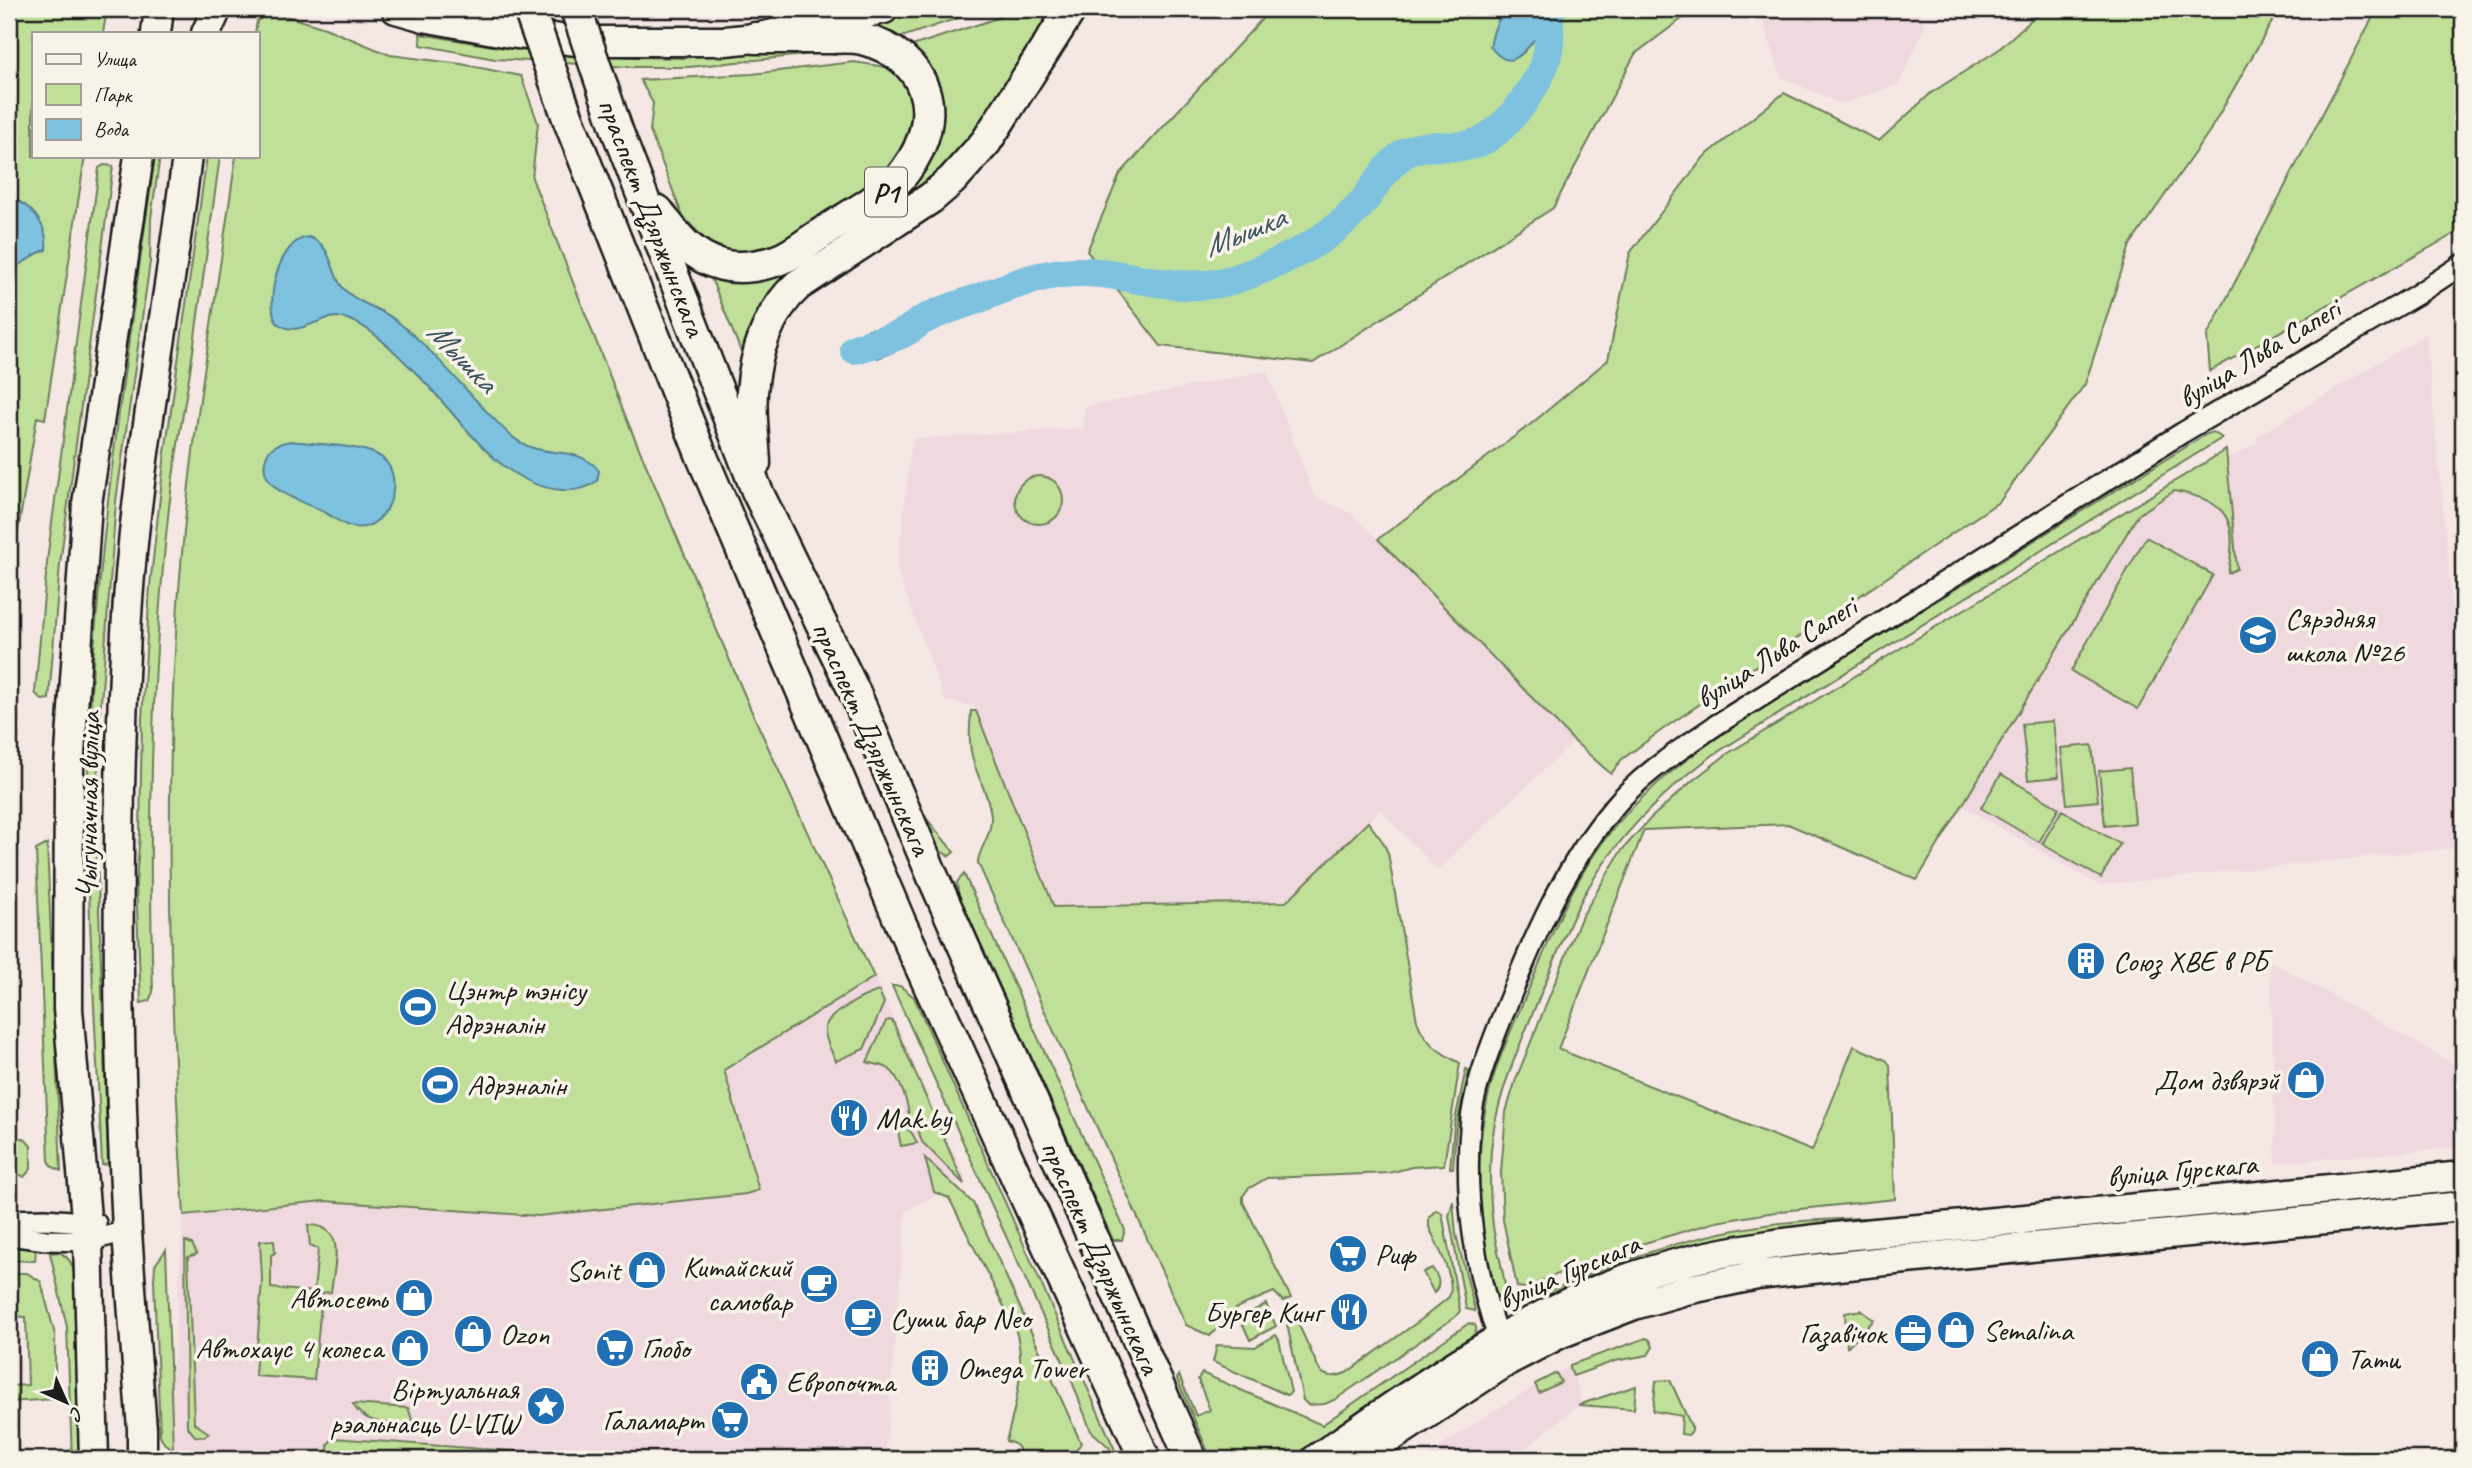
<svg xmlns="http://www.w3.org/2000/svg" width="2472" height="1468" viewBox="0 0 2472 1468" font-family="Caveat,sans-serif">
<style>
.built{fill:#f0d8df}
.green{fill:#c0e099;stroke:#6e7e5a;stroke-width:2}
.water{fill:#7ec2df;stroke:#578091;stroke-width:2}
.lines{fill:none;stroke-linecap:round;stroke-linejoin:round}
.river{stroke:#7ec2df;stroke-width:30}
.street-casing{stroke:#1c1c1c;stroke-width:24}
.secondary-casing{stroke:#1c1c1c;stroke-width:33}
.primary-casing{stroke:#1c1c1c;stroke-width:35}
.street{stroke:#f7f3e8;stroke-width:19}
.secondary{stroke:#f7f3e8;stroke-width:28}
.primary{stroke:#f7f3e8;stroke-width:30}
.primary-bridge-casing{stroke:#1c1c1c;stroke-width:35;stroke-linecap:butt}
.primary-bridge{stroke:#f7f3e8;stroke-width:30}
.labels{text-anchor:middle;stroke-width:7;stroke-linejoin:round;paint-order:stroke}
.shield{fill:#f7f3e8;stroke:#5e5c59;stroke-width:2}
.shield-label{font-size:28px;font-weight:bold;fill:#1c1c1c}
.street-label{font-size:30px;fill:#1c1c1c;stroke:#f7f3e8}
.poi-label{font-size:30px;fill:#1c1c1c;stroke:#f7f3e8;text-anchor:start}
.water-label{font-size:32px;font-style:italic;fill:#3e5660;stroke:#f7f3e8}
</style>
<rect width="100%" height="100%" fill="#f4e7e4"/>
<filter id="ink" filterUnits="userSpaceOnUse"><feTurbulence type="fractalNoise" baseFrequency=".0143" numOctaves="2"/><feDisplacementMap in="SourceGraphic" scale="14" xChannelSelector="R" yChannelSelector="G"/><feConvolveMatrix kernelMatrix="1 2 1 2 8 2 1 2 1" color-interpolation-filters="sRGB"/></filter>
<g filter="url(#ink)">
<path class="built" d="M1769 9H1920L1924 28 1899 84 1841 104 1781 77 1762 18Z
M2426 334 2463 717V847L2099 885 1963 806 2130 515 2221 459 2234 456 2257 443 2258 436Z
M1267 371 1314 496 1350 513 1378 539 1574 741 1443 865 1437 869 1380 810 1286 903 1054 907 974 706 945 701 897 570 912 439 1084 428V407Z
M2270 961 2463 1069V1147L2276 1163Z
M875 977 966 1179 906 1211 885 1459H231L182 1453 173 1450 167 1442 184 1215 324 1201 538 1216 759 1192 724 1070Z
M1570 1365V1369L1579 1391 1581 1403 1512 1459H1422L1484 1417Z"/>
<path class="green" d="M9 9H107L103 33H33V156H85L45 419 37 417 18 531 9 529V267L34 253 45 250 27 207 9 197Z
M572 9H742C685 15 629 13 572 9Z
M926 9H985L896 39 869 23Z
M1025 9H1052L973 133 947 163 910 194 747 354H742L711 278 737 279 920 171 909 47Z
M1271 9H1695L1635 54 1553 208 1313 363 1161 346 1087 251 1120 174Z
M2043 9H2271L2273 20 2209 132 2130 245 2085 384 2000 501 1666 727 1621 760 1611 774 1574 741 1378 539 1531 424 1608 360 1630 253 1704 157 1784 93 1879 141 1931 93 1998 50Z
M2377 9H2463V229L2210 371 2207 336Z
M273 12 325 28 390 55 461 64 521 76 538 123 532 178 629 425 751 710 874 977 724 1070 759 1190 746 1194 538 1216 324 1201 184 1215C168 988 162 759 184 532 196 406 219 281 236 156H257V33H255L257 21Z
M420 34 492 46 630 57 681 58 799 48 851 50 689 67H630L495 59 421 45Z
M893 60 919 100 898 169 765 255 722 253 723 249 710 244 683 217 650 131 653 103 640 80 752 74 854 62 885 67Z
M155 156H160L151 218 150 262 116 501 98 743 97 852 108 1164 102 1165C96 1024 84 882 89 741 96 544 128 350 155 156Z
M207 156H220C211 218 203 281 194 344 186 402 174 458 168 517 151 673 148 834 153 992L149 1001 141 1003 136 883 140 834 142 719 150 586 165 453Z
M104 165 113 166 60 564 49 699 42 700 35 693 48 553 99 168Z
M2213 432 2222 438 1713 755C1655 798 1603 851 1573 917 1559 948 1547 979 1534 1010 1515 1057 1495 1101 1491 1151 1489 1176 1490 1201 1493 1226 1496 1248 1504 1271 1506 1293L1497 1303C1478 1226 1470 1149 1495 1072 1506 1039 1522 1006 1535 974 1557 921 1579 869 1616 825 1652 783 1698 750 1743 720L2207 434Z
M2226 450 2237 569 2228 573C2238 520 2229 501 2174 491L2138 515 1917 880 1788 824 1644 830 1558 1049 1812 1151 1854 1046 1886 1060 1890 1065 1895 1199 1781 1211 1716 1222 1600 1256 1525 1288 1517 1287 1503 1220 1501 1172 1506 1112 1516 1079 1581 918 1621 851 1650 819 1692 781 1727 754Z
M1015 500a24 24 0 1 1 48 0a24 24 0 1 1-48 0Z
M2146 537 2213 575 2138 709 2071 671Z
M971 711H976L1054 907 1286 902 1368 822 1383 842 1388 853 1417 1021C1425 1043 1440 1053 1460 1063L1444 1165 1412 1167 1389 1173 1267 1178 1248 1189 1243 1196V1202L1291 1298 1283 1301 1274 1292 1238 1307 1210 1336 1186 1325 978 863C977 852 992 836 991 817 990 797 978 779 973 760 968 743 970 727 971 711Z
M2053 721 2059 777 2028 780 2022 724Z
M2092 745 2098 801 2067 804 2061 748Z
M2130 768 2135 823 2105 826 2099 771Z
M2001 774 2059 808 2039 842 1981 808Z
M2062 810 2120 844 2101 878 2042 844Z
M926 818 954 852 949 856 939 850Z
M47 844 61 1171 51 1166 49 1160 36 850Z
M964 874 1125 1230 1122 1240H1113L958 893 957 882Z
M892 986H900L914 997 1119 1459H1114L1109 1447 1091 1431 1071 1379Z
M879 991 884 1003 864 1049 836 1061C832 1052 824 1039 825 1029 826 1014 865 995 879 991Z
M890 1020 893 1022 964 1184 922 1142 918 1130 908 1120C911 1108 899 1076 889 1069 882 1064 875 1065 867 1062L886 1021Z
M1466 1069 1469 1070 1456 1129 1453 1168H1450L1454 1125Z
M904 1126 912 1133 917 1143 901 1146 898 1131Z
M24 1138 31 1146V1169L24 1177 9 1168V1139Z
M925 1158 973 1203 1081 1443 1071 1458 1021 1459C1020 1447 1018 1444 1006 1441 1016 1406 1027 1363 1015 1328L949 1198 934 1192Z
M1453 1201 1456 1234 1475 1311 1466 1309 1449 1216Z
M1436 1210 1442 1213 1460 1311 1455 1317 1336 1399 1325 1404 1308 1405 1303 1400 1287 1324 1296 1319 1320 1371C1328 1378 1335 1377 1346 1373L1422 1319 1449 1297C1457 1280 1436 1243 1429 1227V1217Z
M1888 1217 1887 1221 1549 1301 1545 1293C1615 1261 1689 1236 1765 1225 1806 1219 1848 1219 1888 1217Z
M308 1225C348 1225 334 1266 331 1292L322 1293 314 1380 255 1376 262 1280 260 1241 274 1240 275 1253 271 1255V1288L314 1292 318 1249 310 1246Z
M185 1241 192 1244 197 1254 188 1257 194 1423 209 1433 204 1437 195 1436 187 1426Z
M9 1247 36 1249 35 1261 9 1260Z
M166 1250 173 1450 164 1443 160 1435 154 1280 155 1265Z
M59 1252C73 1259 74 1270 76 1284L84 1459H72L67 1327 50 1253Z
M1432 1268C1438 1276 1442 1284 1434 1293L1423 1272Z
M9 1273H27L41 1282 55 1335V1399L9 1402V1386L28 1385 26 1317 9 1316Z
M1266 1304 1276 1326 1250 1340 1240 1318Z
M1861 1310 1874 1320 1847 1347 1845 1313Z
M1469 1323 1475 1325C1479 1332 1472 1337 1467 1342L1294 1459H1211L1177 1379 1179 1375 1196 1416 1210 1410 1198 1379 1202 1373 1322 1425Z
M1276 1335 1279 1340 1291 1392 1287 1395 1213 1362 1217 1345 1255 1347Z
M1646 1338 1650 1340 1653 1347 1648 1355 1615 1361 1573 1376 1570 1369V1365Z
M1556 1373 1561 1382 1539 1393 1535 1384Z
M1670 1380 1692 1428V1431L1688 1435 1681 1434 1682 1416 1653 1411 1656 1381Z
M1636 1386 1634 1409 1578 1405Z
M353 1404 408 1408 414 1425C392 1423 364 1426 353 1404Z
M333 1438 540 1453 549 1459H365L328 1455V1444Z"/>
<path class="water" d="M1503 9H1572C1561 16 1549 22 1540 33 1525 50 1511 76 1490 46L1494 30Z
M9 197C31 204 49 226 46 250 31 254 25 266 9 267Z
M308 237C335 244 329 277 347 292 361 305 383 309 398 322 439 355 471 398 509 434 516 440 523 445 533 448 555 455 583 449 599 471L597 481C587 489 575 491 562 490 505 486 468 430 433 391 419 376 404 360 388 346 375 334 355 318 337 317 315 317 299 339 277 323 264 302 279 240 308 237Z
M916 315 924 317 925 323 910 334 898 350 878 358 866 353 858 356 853 344 860 341 861 335 869 329 894 325Z
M291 441C313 444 357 445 376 454 412 471 388 541 346 525 337 521 331 515 322 511 303 501 255 490 266 457 270 446 280 443 291 441Z"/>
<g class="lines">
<path class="river" d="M855 349C871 343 891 340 905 332 913 328 919 321 927 318 943 310 960 305 977 299 1004 288 1033 276 1063 273 1126 266 1176 301 1241 277 1281 263 1325 242 1355 211 1373 193 1384 165 1407 152 1427 141 1448 150 1470 145 1503 138 1542 83 1548 51 1551 37 1547 23 1550 9"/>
<defs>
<path id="street" d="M9 1220 45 1219 96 1223
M9 1235 46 1240 88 1241 127 1231
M1498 1337C1475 1272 1464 1198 1470 1129 1473 1087 1491 1046 1506 1007 1534 937 1564 867 1613 808 1641 774 1680 750 1716 725L2182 433 2416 295 2463 264"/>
<path id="secondary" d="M396 9 424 17 510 33 577 41H725L755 38 884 9
M156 33 159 9
M206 33 217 9
M94 1459 88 1241 68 1009 69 768 87 504 139 156
M142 1459V1429C137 1363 131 1296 127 1230 117 1032 115 832 126 633 134 473 168 315 187 156
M1316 1459C1414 1391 1511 1321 1623 1280 1732 1241 1849 1236 1963 1225 2130 1208 2297 1193 2463 1176
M1358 1459 1509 1360 1559 1334 1634 1305 1686 1290 1757 1275 1885 1261 2463 1206"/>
<path id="primary" d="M569 121 703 459 901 924 1145 1459
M618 133 757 491 856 695 933 877 1191 1459
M658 211C675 235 693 258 722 265 741 270 768 265 785 257 799 250 812 239 825 231 853 213 887 197 906 170 946 116 929 56 862 39 850 36 837 38 825 38 801 38 778 38 755 38
M755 463C754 440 750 415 752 392 755 353 768 312 798 285L931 198 952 180 986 142 1071 9"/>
</defs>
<use href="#street" class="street-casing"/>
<use href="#secondary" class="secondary-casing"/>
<use href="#primary" class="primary-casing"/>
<use href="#street" class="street"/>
<use href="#secondary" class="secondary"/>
<use href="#primary" class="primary"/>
<defs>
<path id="primary-bridge" d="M529 9 569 121
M576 9 618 133"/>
</defs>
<use href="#primary-bridge" class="primary-bridge-casing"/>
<use href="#primary-bridge" class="primary-bridge"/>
</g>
</g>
<defs>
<symbol id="school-disc" viewBox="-11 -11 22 22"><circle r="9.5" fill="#1f6fb2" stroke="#f7f3e8"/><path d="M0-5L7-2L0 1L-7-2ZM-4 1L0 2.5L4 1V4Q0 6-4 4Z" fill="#fff"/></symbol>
<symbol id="building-disc" viewBox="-11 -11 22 22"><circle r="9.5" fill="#1f6fb2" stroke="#f7f3e8"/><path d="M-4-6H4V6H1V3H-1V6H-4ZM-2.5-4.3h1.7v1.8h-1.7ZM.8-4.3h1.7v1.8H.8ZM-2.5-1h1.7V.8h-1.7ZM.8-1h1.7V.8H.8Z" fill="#fff"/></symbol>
<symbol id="stadium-disc" viewBox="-11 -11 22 22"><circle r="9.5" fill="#1f6fb2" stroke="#f7f3e8"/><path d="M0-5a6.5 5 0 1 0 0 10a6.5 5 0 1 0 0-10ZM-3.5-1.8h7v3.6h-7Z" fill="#fff"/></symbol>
<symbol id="shop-disc" viewBox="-11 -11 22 22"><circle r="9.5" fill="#1f6fb2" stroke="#f7f3e8"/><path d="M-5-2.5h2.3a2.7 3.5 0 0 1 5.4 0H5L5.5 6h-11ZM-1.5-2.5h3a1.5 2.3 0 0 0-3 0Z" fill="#fff"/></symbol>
<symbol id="restaurant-disc" viewBox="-11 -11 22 22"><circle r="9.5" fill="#1f6fb2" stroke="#f7f3e8"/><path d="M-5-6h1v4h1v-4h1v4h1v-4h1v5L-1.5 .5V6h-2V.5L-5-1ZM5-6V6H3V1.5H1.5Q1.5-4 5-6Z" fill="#fff"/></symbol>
<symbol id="supermarket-disc" viewBox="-11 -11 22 22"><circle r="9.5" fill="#1f6fb2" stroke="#f7f3e8"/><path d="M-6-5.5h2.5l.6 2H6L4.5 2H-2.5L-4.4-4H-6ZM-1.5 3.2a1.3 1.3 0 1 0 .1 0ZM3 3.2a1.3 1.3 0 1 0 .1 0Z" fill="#fff"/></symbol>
<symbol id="cafe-disc" viewBox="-11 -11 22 22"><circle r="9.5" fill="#1f6fb2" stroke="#f7f3e8"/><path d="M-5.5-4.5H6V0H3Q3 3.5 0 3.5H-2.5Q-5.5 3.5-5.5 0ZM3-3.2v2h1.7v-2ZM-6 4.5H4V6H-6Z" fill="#fff"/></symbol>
<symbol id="office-disc" viewBox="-11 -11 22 22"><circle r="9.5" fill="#1f6fb2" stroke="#f7f3e8"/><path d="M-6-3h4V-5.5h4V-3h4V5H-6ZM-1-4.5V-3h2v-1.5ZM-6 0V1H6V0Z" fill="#fff"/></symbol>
<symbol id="civic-disc" viewBox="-11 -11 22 22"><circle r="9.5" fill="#1f6fb2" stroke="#f7f3e8"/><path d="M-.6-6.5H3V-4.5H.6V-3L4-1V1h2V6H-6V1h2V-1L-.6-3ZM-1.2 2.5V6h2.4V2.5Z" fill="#fff"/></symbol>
<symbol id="sight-disc" viewBox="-11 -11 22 22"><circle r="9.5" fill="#1f6fb2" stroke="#f7f3e8"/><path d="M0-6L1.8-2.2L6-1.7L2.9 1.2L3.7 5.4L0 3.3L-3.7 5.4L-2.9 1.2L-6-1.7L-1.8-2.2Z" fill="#fff"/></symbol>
</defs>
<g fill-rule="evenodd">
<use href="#school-disc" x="2236" y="613" width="44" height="44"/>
<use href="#building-disc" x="2064" y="939" width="44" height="44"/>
<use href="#stadium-disc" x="396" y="985" width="44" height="44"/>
<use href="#shop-disc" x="2284" y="1058" width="44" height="44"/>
<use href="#stadium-disc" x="418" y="1063" width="44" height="44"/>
<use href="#restaurant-disc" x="827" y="1096" width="44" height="44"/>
<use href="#supermarket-disc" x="1326" y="1232" width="44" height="44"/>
<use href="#shop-disc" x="625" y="1248" width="44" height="44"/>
<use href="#cafe-disc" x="797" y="1262" width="44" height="44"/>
<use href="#shop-disc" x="392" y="1276" width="44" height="44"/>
<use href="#restaurant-disc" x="1327" y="1290" width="44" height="44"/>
<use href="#cafe-disc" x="841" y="1296" width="44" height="44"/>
<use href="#shop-disc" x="1934" y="1308" width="44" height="44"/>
<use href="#office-disc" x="1891" y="1311" width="44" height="44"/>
<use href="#shop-disc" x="451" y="1312" width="44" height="44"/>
<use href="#shop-disc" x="388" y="1326" width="44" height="44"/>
<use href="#supermarket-disc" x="593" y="1326" width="44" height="44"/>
<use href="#shop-disc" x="2298" y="1337" width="44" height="44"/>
<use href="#building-disc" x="908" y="1346" width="44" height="44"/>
<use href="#civic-disc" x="737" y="1360" width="44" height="44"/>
<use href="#sight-disc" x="524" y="1384" width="44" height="44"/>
<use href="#supermarket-disc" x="708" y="1398" width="44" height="44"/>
</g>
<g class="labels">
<rect class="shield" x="865" y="167.5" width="42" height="49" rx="5"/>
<g class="shield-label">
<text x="886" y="202">Р1</text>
</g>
<g class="street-label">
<text transform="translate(652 217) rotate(69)" y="10">праспект Дзяржынскага</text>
<text transform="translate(2259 353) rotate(-31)" y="10">вуліца Льва Сапегі</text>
<text transform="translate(1776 652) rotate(-32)" y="10">вуліца Льва Сапегі</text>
<text transform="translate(872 738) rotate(66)" y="10">праспект Дзяржынскага</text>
<text transform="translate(88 805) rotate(-89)" y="10">Чыгуначная вуліца</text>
<text transform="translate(2182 1170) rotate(-5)" y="10">вуліца Гурскага</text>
<text transform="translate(1101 1257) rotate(66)" y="10">праспект Дзяржынскага</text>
<text transform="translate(1569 1271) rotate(-23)" y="10">вуліца Гурскага</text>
</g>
<g class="poi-label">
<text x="2285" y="628">Сярэдняя<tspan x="2285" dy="34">школа №26</tspan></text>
<text x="2113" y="971">Союз ХВЕ в РБ</text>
<text x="445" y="1000">Цэнтр тэнісу<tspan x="445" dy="34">Адрэналін</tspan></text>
<text x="2279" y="1090" text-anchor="end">Дом дзвярэй</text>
<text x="467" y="1095">Адрэналін</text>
<text x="876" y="1128">Mak.by</text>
<text x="1375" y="1264">Риф</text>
<text x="792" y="1277" text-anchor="end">Китайский<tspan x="792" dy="34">самовар</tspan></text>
<text x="620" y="1280" text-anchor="end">Sonit</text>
<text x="387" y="1308" text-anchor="end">Автосеть</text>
<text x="1322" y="1322" text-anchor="end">Бургер Кинг</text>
<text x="890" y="1328">Суши бар Neo</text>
<text x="1983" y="1340">Semalina</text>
<text x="1886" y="1343" text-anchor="end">Газавічок</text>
<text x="500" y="1344">Ozon</text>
<text x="383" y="1358" text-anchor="end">Автохаус 4 колеса</text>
<text x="642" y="1358">Глобо</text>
<text x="2347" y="1369">Тати</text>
<text x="957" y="1378">Omega Tower</text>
<text x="786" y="1392">Европочта</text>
<text x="519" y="1399" text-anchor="end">Віртуальная<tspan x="519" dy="34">рэальнасць U-VIW</tspan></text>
<text x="703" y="1430" text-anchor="end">Галамарт</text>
</g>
<g class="water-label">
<text transform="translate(1244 231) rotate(-22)" y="11">Мышка</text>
<text transform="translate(463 356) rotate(46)" y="11">Мышка</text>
</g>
</g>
<rect width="2472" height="1468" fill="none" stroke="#f7f3e8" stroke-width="35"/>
<rect x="18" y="18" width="2437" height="1433" fill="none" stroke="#1c1c1c" stroke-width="2.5" filter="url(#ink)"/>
<rect x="32" y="32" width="228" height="126" fill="#f7f3e8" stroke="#9f9d96" stroke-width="2"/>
<rect x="46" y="54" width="35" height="10" fill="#f7f3e8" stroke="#9f9d96" stroke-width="2"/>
<text x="94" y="66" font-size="21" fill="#1c1c1c">Улица</text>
<rect x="46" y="84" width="35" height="21" fill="#c0e099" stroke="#9f9d96" stroke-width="2"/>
<text x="94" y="102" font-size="21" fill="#1c1c1c">Парк</text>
<rect x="46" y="119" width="35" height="21" fill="#7ec2df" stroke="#9f9d96" stroke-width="2"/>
<text x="94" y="136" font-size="21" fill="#1c1c1c">Вода</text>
<g transform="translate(66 1402) rotate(135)" stroke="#f7f3e8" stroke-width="5" paint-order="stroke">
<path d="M0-5L12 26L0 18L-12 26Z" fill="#1c1c1c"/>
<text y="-10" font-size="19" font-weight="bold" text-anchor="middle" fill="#1c1c1c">С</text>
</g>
</svg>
